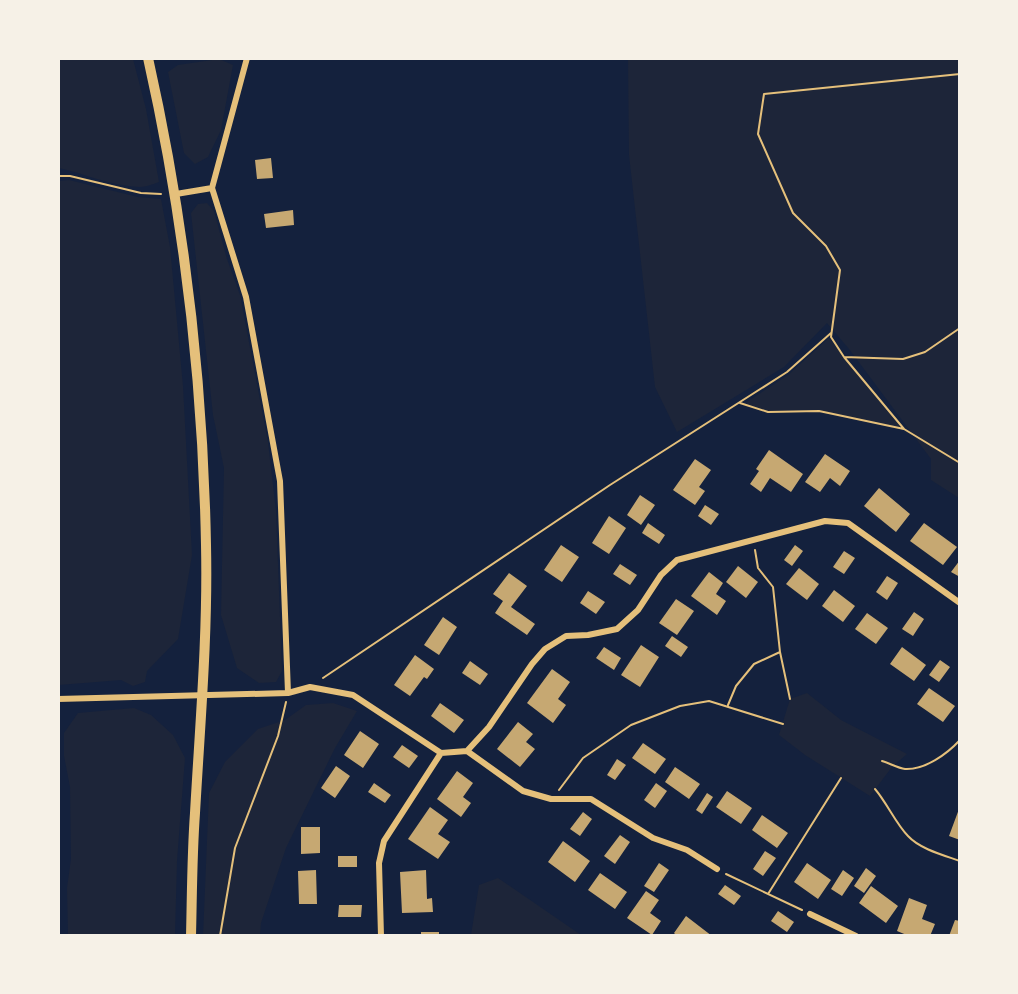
<svg xmlns="http://www.w3.org/2000/svg" width="1018" height="994" viewBox="0 0 1018 994" font-family="'IBM Plex Sans',sans-serif">
<style>
.green{fill:#1d2539}
.building{fill:#c6a872}
.lines{fill:none;stroke-linecap:round;stroke-linejoin:round}
.path{stroke:#e5c07b;stroke-width:2}
.minor{stroke:#e5c07b;stroke-width:6}
.tertiary{stroke:#e5c07b;stroke-width:10}
</style>
<rect width="100%" height="100%" fill="#14213d"/>
<path class="green" d="M58 59H133L146 109 159 182C153 184 146 187 140 187 112 186 85 174 59 168Z
M219 59 233 65 221 130 208 157 195 164 184 153 168 72 178 65Z
M628 59H959V498L931 480V459L849 349 827 323 784 367 677 432 655 387 629 155Z
M69 180 138 197 161 199 170 247 183 386 192 555 178 639 147 671 145 682 133 686 121 680 59 685 58 181Z
M207 203 214 211 227 259 240 295 268 442 276 511 282 671 276 682 259 683 237 668 221 615 224 468 213 415 191 213 198 204Z
M829 338 902 429 819 410 768 411 745 403 788 375Z
M807 693 841 720 907 754 892 767 870 796 805 755 779 735 790 699Z
M333 703 357 711 335 748 286 848 261 923 260 935 203 936 209 793 225 762 258 729 285 720 306 705Z
M134 708 151 715 173 735 185 758 177 861 175 935H68L67 888 71 859 70 787 64 756V733L78 713Z
M498 878 581 935H471L479 885Z"/>
<path class="building" d="M271 158 273 178 257 179 255 160Z
M293 210 294 225 266 228 264 214Z
M769 450 803 474 791 492 770 478 761 492 750 484 759 471 756 469Z
M825 454 850 471 840 486 830 478 820 492 805 482Z
M695 459 711 470 699 487 705 491 695 505 673 490Z
M879 488 910 514 896 532 864 506Z
M640 495 655 505 641 525 627 515Z
M705 505 719 514 711 525 698 516Z
M609 516 626 528 609 554 592 543Z
M648 523 665 535 659 544 642 533Z
M924 523 957 547 943 565 910 541Z
M561 545 579 557 562 582 544 570Z
M795 545 803 551 792 566 784 560Z
M844 551 855 558 844 574 833 567Z
M960 560V577L951 572Z
M620 564 637 575 630 585 613 574Z
M738 566 758 582 746 598 726 582Z
M799 568 819 584 807 600 786 584Z
M709 572 723 583 716 594 726 601 717 615 691 596Z
M509 573 527 586 511 607 535 624 527 635 495 613 503 601 493 594Z
M887 576 898 583 887 600 876 592Z
M834 590 855 606 843 622 822 606Z
M588 591 605 602 596 614 580 603Z
M676 599 694 611 677 635 659 623Z
M914 612 924 619 913 636 902 629Z
M867 613 888 628 876 644 855 629Z
M443 617 457 627 439 655 424 645Z
M672 636 688 647 681 657 665 646Z
M641 645 659 657 640 687 621 675Z
M604 647 621 658 614 670 596 658Z
M902 647 926 665 914 681 890 664Z
M415 655 434 669 427 679 424 677 410 696 394 685Z
M940 660 950 667 939 682 929 675Z
M470 661 488 674 480 685 462 673Z
M552 669 570 682 558 699 566 705 553 723 527 703Z
M929 688 955 706 943 722 917 704Z
M440 703 464 720 454 733 431 716Z
M518 722 533 734 526 742 535 749 520 767 497 749Z
M360 731 379 744 363 768 344 755Z
M643 743 666 759 655 774 632 758Z
M402 745 418 756 409 768 393 757Z
M617 759 626 765 615 780 607 775Z
M336 766 350 776 335 798 321 788Z
M675 767 700 784 689 799 665 782Z
M457 771 473 783 463 797 471 803 461 817 437 799Z
M374 783 391 795 385 803 368 792Z
M656 783 667 791 655 808 644 800Z
M727 791 752 808 741 824 716 807Z
M707 793 713 797 702 814 696 810Z
M430 807 448 820 438 834 450 842 438 859 408 839Z
M959 809H960V840L949 836Z
M583 812 592 819 580 836 570 829Z
M762 815 788 833 777 848 752 830Z
M301 827H320V853L301 854Z
M620 835 630 842 615 864 604 856Z
M563 841 590 861 575 882 548 862Z
M765 851 776 858 763 876 753 869Z
M338 856H357V867H338Z
M659 863 669 870 654 892 644 886Z
M807 863 831 880 818 899 794 882Z
M866 868 876 876 864 893 854 886Z
M316 870 317 904H299L298 871Z
M426 870 427 899 432 898 433 912 402 913 400 872Z
M843 870 854 878 842 896 831 889Z
M600 873 627 892 615 909 588 890Z
M725 885 741 896 734 905 718 894Z
M871 886 898 906 886 923 859 903Z
M646 891 659 900 650 913 661 921 652 935 627 918Z
M909 898 927 905 922 919 935 924 930 936H909L897 931Z
M339 905H362L361 917H338Z
M778 911 794 922 787 932 771 921Z
M686 916 712 936H677L674 933Z
M955 920 960 921V936H949Z
M421 932H439V936H421Z"/>
<g class="lines">
<path class="path" d="M960 74 764 94 758 134 793 213 826 246 840 270 831 337 844 357 904 429 960 463
M58 176H70L141 193 161 194
M844 357 903 359 925 352 960 328
M740 403 768 412 819 411 904 429
M755 550 758 568 773 587 780 652 790 699
M323 678 610 485 787 372 831 333
M728 705 736 686 754 664 780 652
M882 761C889 763 898 768 905 769 925 770 947 754 960 740
M875 789C887 803 896 824 908 836 920 849 943 855 960 861
M559 790 583 758 631 725 680 706 709 701 783 724
M726 874 802 910
M768 894 841 778
M220 936 235 848 278 736 286 702"/>
<path class="minor" d="M212 188 246 297 280 481 288 693
M176 194 212 188 247 58
M58 699 288 693 310 687 353 695 441 753 467 751 523 791 551 799H591L653 838 687 850 717 869
M467 751 489 727 532 664 545 649 566 636 588 635 617 629 638 610 661 575 677 560 825 521 848 523 960 603
M810 914 856 936
M381 936 379 863 384 841 441 753"/>
<path class="tertiary" d="M148 58C184 218 203 381 206 545 208 634 200 724 195 813 192 854 192 895 191 936"/>
</g>
<rect width="1018" height="994" fill="none" stroke="#f6f1e7" stroke-width="120"/>
</svg>
